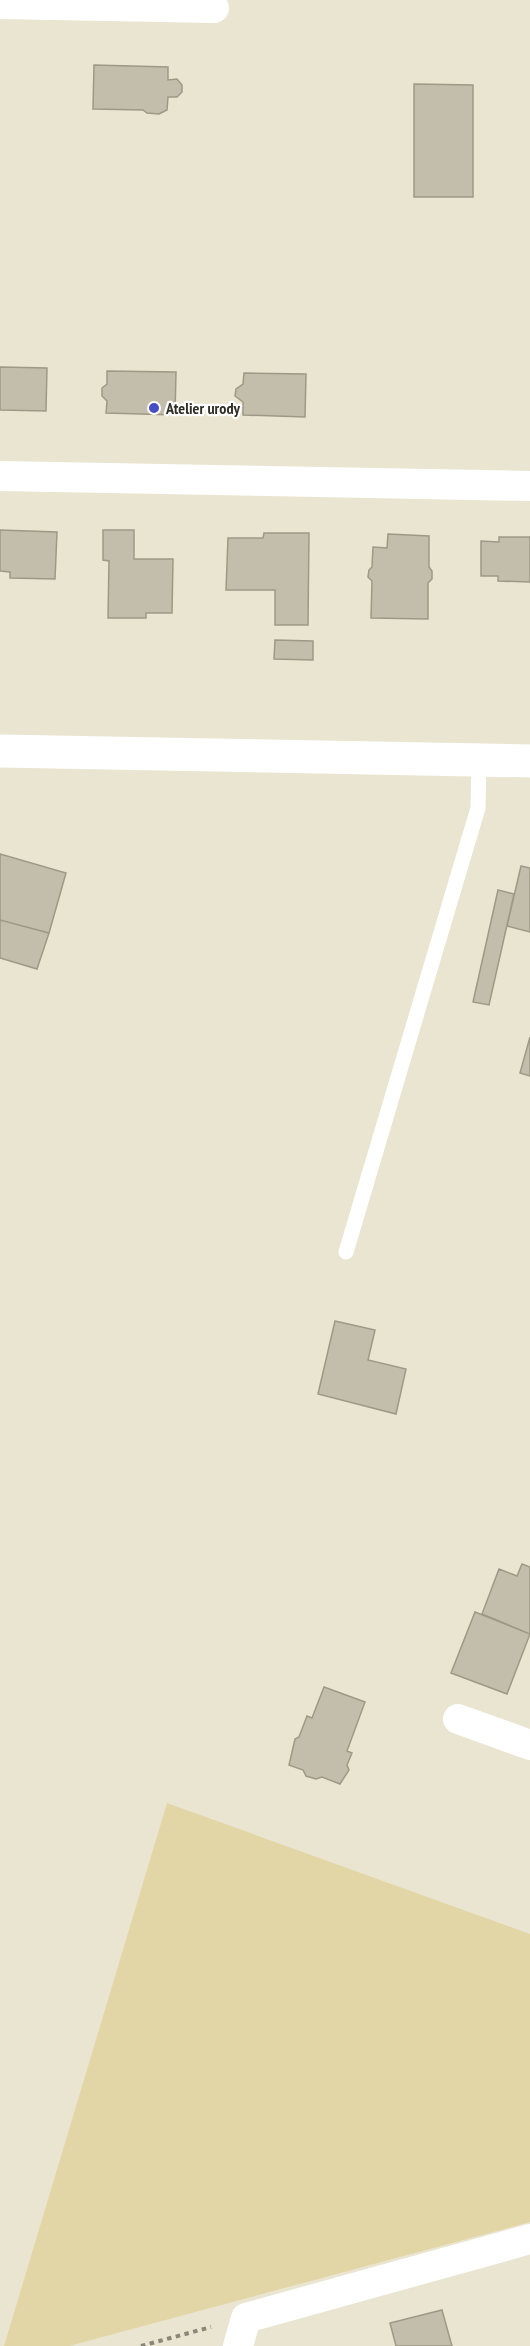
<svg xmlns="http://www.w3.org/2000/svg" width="530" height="2346" viewBox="0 0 530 2346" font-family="'PT Sans Narrow',sans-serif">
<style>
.green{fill:#e3d6a6}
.building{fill:#c3beab;stroke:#9e9986;stroke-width:1.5}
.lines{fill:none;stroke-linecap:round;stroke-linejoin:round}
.path{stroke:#8a8779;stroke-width:4;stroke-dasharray:4.5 4.5;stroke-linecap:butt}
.service{stroke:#fff;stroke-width:15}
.minor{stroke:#fff;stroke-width:30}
.tertiary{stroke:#fff;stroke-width:33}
.poi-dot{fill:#474ec4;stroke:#fff;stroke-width:2}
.labels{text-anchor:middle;stroke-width:4.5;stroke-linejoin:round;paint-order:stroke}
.poi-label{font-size:16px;font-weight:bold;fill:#302e26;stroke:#fff;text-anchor:start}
</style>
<rect width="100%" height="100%" fill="#eae5d1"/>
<path class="green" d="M167 1803 530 1934V2222L69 2346H4Z"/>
<path class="building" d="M94 65 168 67V80L177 79 182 85V92L177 97H168L167 110 159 114 147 113 143 110 93 109Z
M414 84 473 85V197H414Z
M0 367 47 368 46 411 0 410Z
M107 371 176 372 175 415 106 413 107 401 102 396V388L107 384Z
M244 373 306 374 305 417 243 415V402L235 396 236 389 243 384Z
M0 530 57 532 55 579 10 578V572L0 571Z
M103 530H134V559H173L172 613H146V618H108L109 561 103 560Z
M264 533H309L308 625H275V590H226L228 538H263Z
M388 534 429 536V567L432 571V579L428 583V619L371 618 372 581 368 577 369 570 372 567 373 547 387 548Z
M499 537H530V582L498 581V576H481V541L499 542Z
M275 640 313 641V660L274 659Z
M0 854 66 873 49 933 0 920Z
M521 866 530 868V932L507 926Z
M498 890 514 894 489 1005 473 1002Z
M0 920 49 933 37 969 0 958Z
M530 1037V1076L520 1073Z
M335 1321 375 1330 368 1360 406 1369 396 1414 318 1394Z
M522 1564 530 1567V1634L482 1614 499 1569 517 1576Z
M475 1612 530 1634 507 1694 451 1673Z
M324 1687 365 1702 347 1751 352 1753 347 1765 349 1770 340 1784 322 1777 316 1779 306 1776 303 1770 289 1765 295 1739 299 1737 307 1716 312 1718Z
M442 2310 452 2346H396L390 2323Z"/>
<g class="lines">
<path class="path" d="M141 2346 211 2327"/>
<path class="service" d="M346 1252 478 808 479 760"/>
<path class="minor" d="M0 4 214 8
M0 476 530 486
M458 1719 530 1745
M238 2346 246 2318 530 2239"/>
<path class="tertiary" d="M0 751 530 761"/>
</g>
<circle class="poi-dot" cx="154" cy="408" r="6"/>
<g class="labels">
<g class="poi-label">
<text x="166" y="414">Atelier urody</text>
</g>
</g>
</svg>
